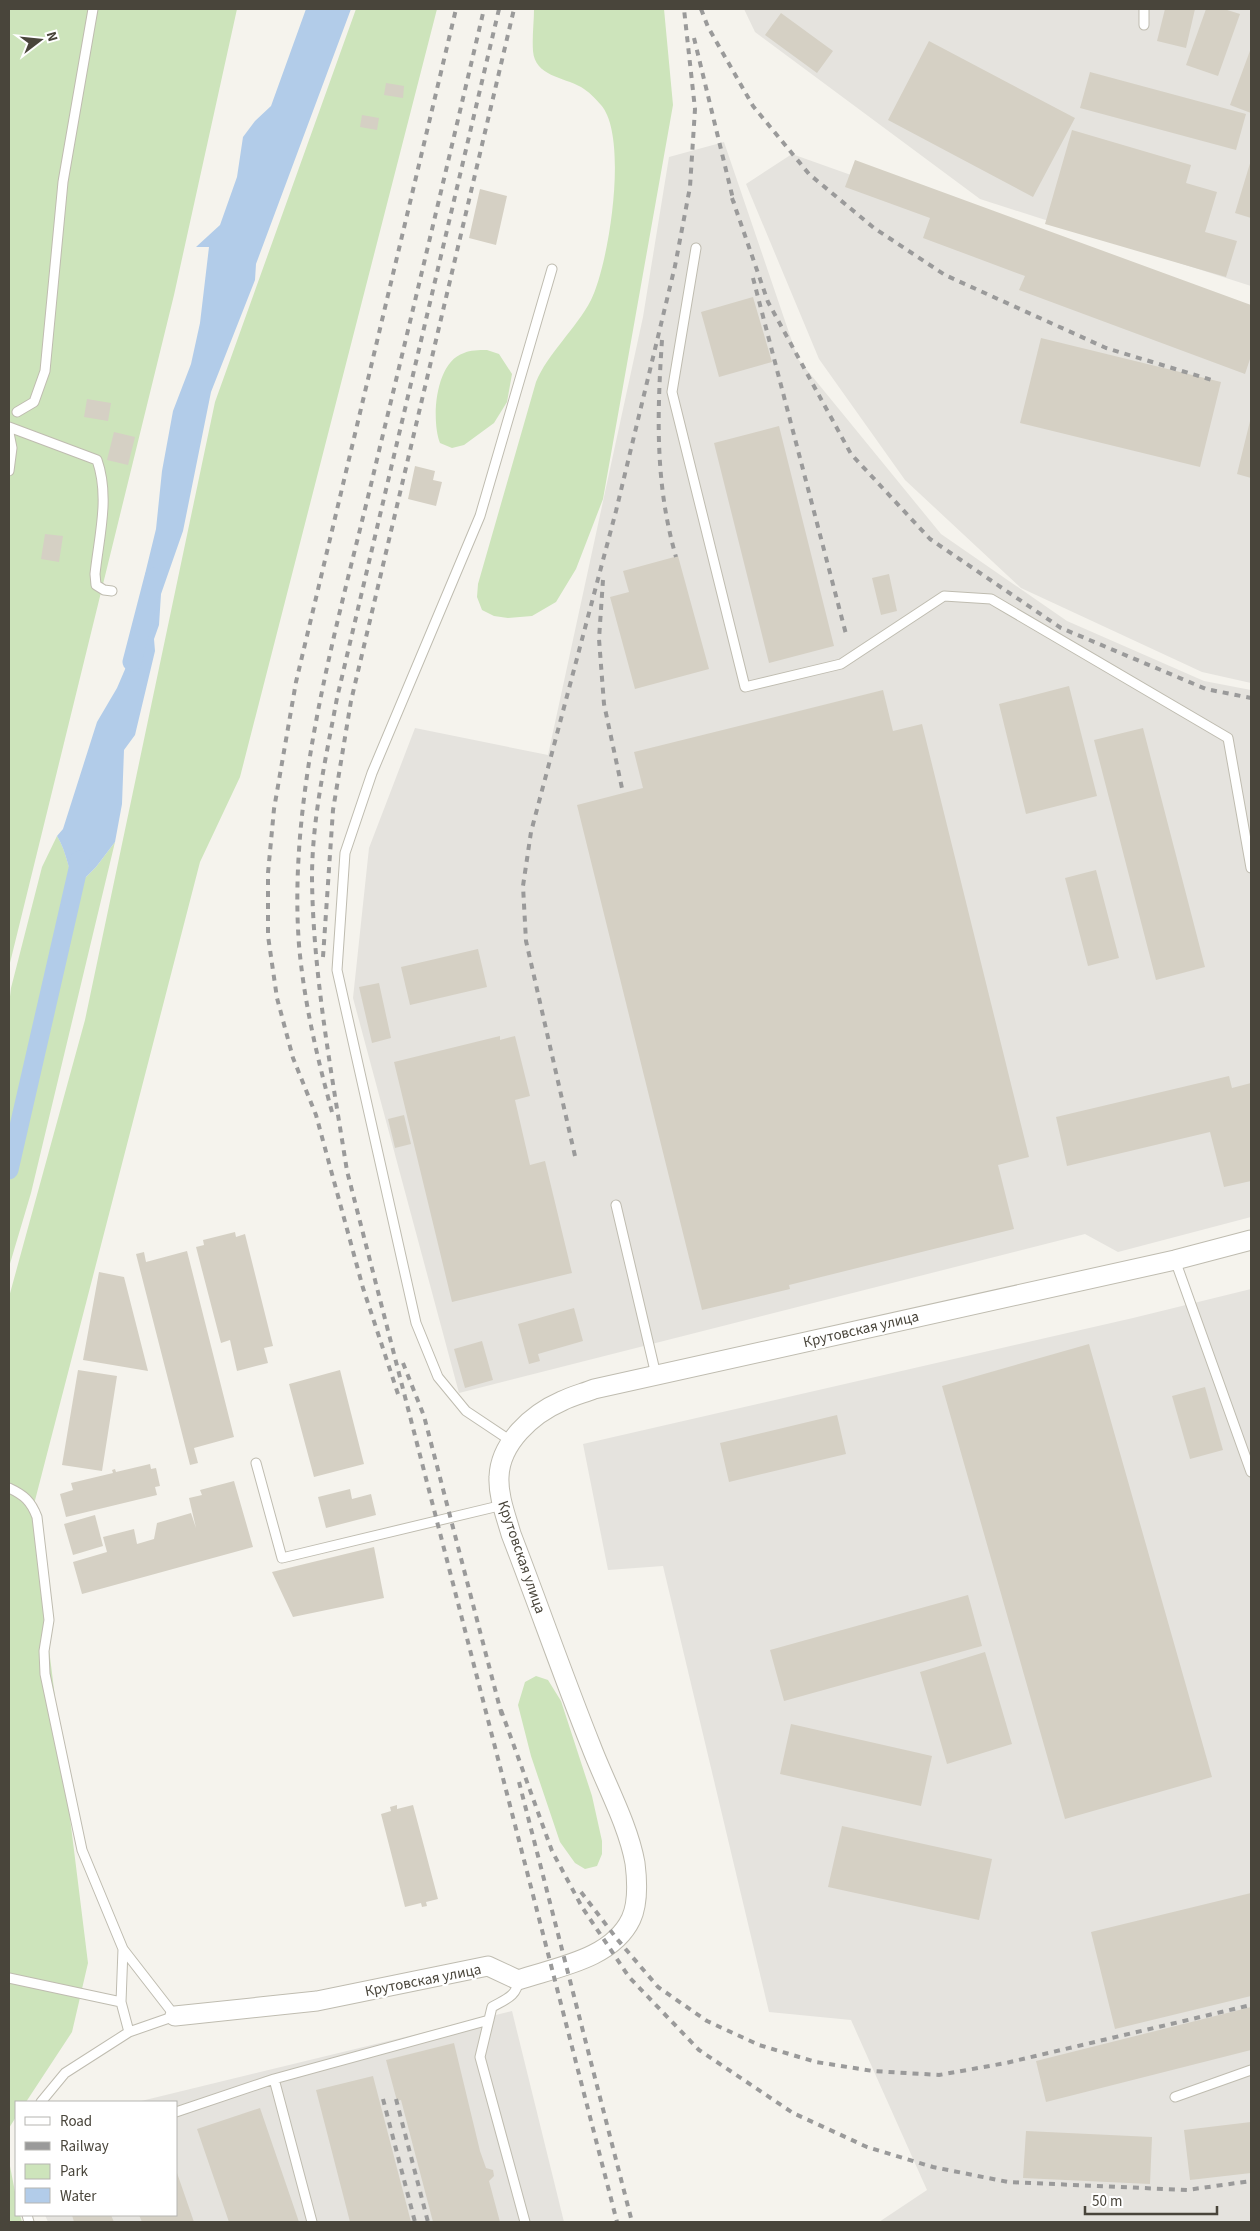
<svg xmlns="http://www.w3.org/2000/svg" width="1260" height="2231" viewBox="0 0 1260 2231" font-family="'Source Sans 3',sans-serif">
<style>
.industrial{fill:#e5e3de}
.green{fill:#cde4bb}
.water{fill:#b2cce9}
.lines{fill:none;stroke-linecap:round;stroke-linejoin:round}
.canal{stroke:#b2cce9;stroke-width:19}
.building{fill:#d5d0c4}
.lane-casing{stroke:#bfbcb0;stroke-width:11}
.street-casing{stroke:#bfbcb0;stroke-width:21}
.lane{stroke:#fff;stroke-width:9}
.street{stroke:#fff;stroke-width:19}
.rail{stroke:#9a9a9a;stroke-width:4;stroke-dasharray:6 6;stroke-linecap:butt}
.labels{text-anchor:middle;stroke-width:4.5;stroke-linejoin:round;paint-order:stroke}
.street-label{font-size:15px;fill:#49453b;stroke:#fff}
</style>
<rect width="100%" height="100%" fill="#f5f3ed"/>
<path class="industrial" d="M744 9H1251V286L980 199 755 32Z
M724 142 798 359 941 534 1067 621 1204 681 1251 690V1217L1118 1252 1085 1234 459 1393 353 998 369 848 415 728 548 755 643 317 669 157Z
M792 154 1208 302 1251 316V683L1202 672 1021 588 905 480 819 359 746 184Z
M1251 1289V2222H879L927 2190 851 2020 769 2012 663 1566 608 1570 583 1444 1133 1318Z
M512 2011 564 2222H48L45 2215H176V2102H137Z"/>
<path class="green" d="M9 9H237L174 295 9 967Z
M356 9H437L240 777 200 862 32 1512 88 1963 72 2032 26 2102H16V2117L9 2128V1297L85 1020 215 402Z
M534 9H664L673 105 603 499 576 569 556 602 532 616 508 618 494 616 482 610 477 597 478 584 536 382C547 354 576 329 591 300 609 264 629 137 601 105 596 99 588 91 581 87 563 77 535 76 533 51 532 37 534 22 534 9Z
M487 350 499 354 512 374 507 402 494 423 464 445 452 448 440 443C431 420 435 362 464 353 470 350 479 350 487 350Z
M57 836C67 852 68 870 76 887L96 867 115 842 31 1193 9 1267V1005L11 988 42 867Z
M536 1676 548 1680 561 1701 592 1796 602 1841V1854L597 1866 585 1869 575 1863 560 1842 531 1756 518 1705 525 1682Z
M9 2161 16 2197V2215H20L22 2222H9Z"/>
<path class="water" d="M306 9H351L256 264 255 280 211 392 183 531 161 594 159 625 154 639 155 651 135 735 124 750 122 804 115 842 96 867 76 887C68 871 67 852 57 836L63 829 97 722 117 688 144 625 149 604 145 574 156 529 162 471 173 411 191 364 200 323 209 247H196L220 225 237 177 243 137 255 121 271 106Z"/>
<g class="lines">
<path class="canal" d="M132 662 154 577
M9 1170 80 860"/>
</g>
<path class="building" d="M1165 9H1195L1186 48 1157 41Z
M1206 9H1224L1240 14 1218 76 1186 65Z
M781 13 833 51 817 73 765 35Z
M929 41 1075 118 1033 197 888 120Z
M1251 48V113L1230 105Z
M1090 72 1246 114 1236 150 1080 108Z
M386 83 404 86 403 98 384 95Z
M362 115 379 118 377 130 360 127Z
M1072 130 1191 165 1186 183 1217 192 1205 232 1237 241 1226 277 1045 224Z
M855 160 1251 305V356L1245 374 1019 290 1025 276 923 238 930 218 845 187Z
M1251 160V218L1235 213Z
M480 189 507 196 496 245 469 238Z
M753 297 772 362 719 377 701 312Z
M1041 338 1221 382 1200 467 1020 423Z
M87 399 111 403 108 421 84 417Z
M1251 417V478L1237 474Z
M779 426 834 646 769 663 714 443Z
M114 432 135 437 128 465 107 460Z
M415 466 435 471 433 480 442 482 436 506 408 499Z
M45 534 63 536 59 562 41 559Z
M678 556 709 669 635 689 610 597 629 592 623 571Z
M889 574 897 611 881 615 872 578Z
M1069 686 1097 796 1026 814 999 704Z
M883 690 893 731 922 724 1029 1157 998 1165 1014 1229 789 1285 790 1289 702 1310 577 805 643 788 634 752Z
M1143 728 1205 967 1156 980 1094 740Z
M1096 870 1119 958 1088 966 1065 878Z
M478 949 487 987 410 1005 401 967Z
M379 983 391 1038 372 1043 359 987Z
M500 1036V1040L515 1036 530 1096 515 1100 530 1165 545 1161 572 1273 452 1302 394 1062Z
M1229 1076 1232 1088 1251 1083V1181L1224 1187 1210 1132 1067 1166 1056 1117Z
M404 1115 411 1144 395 1148 388 1119Z
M235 1232 236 1237 245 1234 273 1346 264 1348 268 1363 237 1371 230 1340 221 1343 196 1247 204 1245 203 1240Z
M187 1251 234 1437 194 1448 198 1463 190 1465 136 1254 144 1252 146 1262Z
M99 1272 124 1277 148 1371 83 1360Z
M574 1308 583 1341 538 1354 540 1361 529 1364 518 1324Z
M482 1341 493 1380 465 1388 454 1349Z
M1089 1344 1212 1777 1065 1819 942 1386Z
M78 1370 117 1376 102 1471 62 1465Z
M340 1370 364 1464 314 1477 289 1384Z
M1205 1387 1223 1450 1190 1459 1172 1396Z
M837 1415 846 1454 729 1482 720 1443Z
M150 1464 151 1469 156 1468 160 1486 155 1487 157 1495 66 1517 60 1494 73 1490 71 1483 113 1473 112 1470 115 1469 116 1472Z
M234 1481 253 1547 82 1594 73 1562 107 1552 103 1537 134 1529 137 1544 154 1539 157 1523 191 1513 196 1528 189 1498 202 1495 200 1490Z
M350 1489 352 1499 371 1494 376 1515 326 1528 318 1497Z
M95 1515 103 1546 73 1555 64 1524Z
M374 1547 384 1598 293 1617 272 1572Z
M968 1595 982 1646 784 1701 770 1650Z
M985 1652 1012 1744 947 1764 920 1672Z
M791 1724 932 1756 921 1806 780 1774Z
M397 1805V1809L413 1805 438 1899 426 1902 427 1906 422 1907 421 1903 405 1907 381 1814 391 1811 390 1807Z
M842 1826 992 1859 979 1920 828 1887Z
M1251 1893V1996L1115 2029 1091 1932Z
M1251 2007V2050L1046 2102 1036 2061Z
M454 2043 480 2151 486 2168 493 2170 494 2176 489 2181 500 2222H433L401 2100 397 2101 386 2060Z
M373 2076 411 2222H350L316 2090Z
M260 2108 299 2222H229L197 2129Z
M1251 2122V2173L1190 2180 1184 2130Z
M1026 2131 1152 2137 1150 2184 1023 2178Z
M176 2170 194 2222H142L139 2215H176Z
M72 2215H111L114 2222H74Z"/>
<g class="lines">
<defs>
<path id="lane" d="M1144 25V9
M696 248 672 392 745 687 841 664 944 596 991 599 1228 738 1251 868
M17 412 34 402 45 371 63 182 93 9
M9 427 97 460C110 497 99 536 95 574L96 585 104 590 112 591
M9 433 12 448 9 471
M616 1205 656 1375
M1175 1260 1251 1472
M511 1441 466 1411 438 1377 416 1323 337 970 345 853 372 773 480 516 552 269
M256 1463 282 1558 503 1505
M9 1488C24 1495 31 1501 37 1517L49 1620 44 1651 45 1674 82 1850 123 1949 175 2016 129 2032 65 2073 41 2102
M123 1949 121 2002 129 2032
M9 1978 121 2002
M518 1980C518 1996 504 2000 492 2007L480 2057 525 2222
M1175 2097 1251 2070
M176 2112 274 2079
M27 2215 29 2222
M312 2222 274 2079 489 2020"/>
<path id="street" d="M175 2016 317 2001 488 1966 518 1980C557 1967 612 1959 631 1919 638 1904 637 1879 635 1863 628 1824 605 1783 591 1746 563 1676 538 1604 511 1534 506 1516 498 1496 499 1477 500 1443 532 1414 562 1401 572 1396 584 1393 594 1389L1175 1260 1251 1240"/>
</defs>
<use href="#lane" class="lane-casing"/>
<use href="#street" class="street-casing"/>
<use href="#lane" class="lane"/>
<use href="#street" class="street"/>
<path class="rail" d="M499 9 337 698C326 758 312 818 312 878 313 976 332 1075 347 1171L617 2222
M701 9 708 27 753 106 809 174 874 228 945 275 1106 348 1215 381
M694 38 734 203
M732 198 768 302 851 454 930 539 1061 628 1206 689 1251 698
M753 278 847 638
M662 340C657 415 655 484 676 557
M603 580 599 639 604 704 623 793
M323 957 333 810 351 701 514 9
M332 1112C317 1057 304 1002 299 945 287 786 342 610 378 455 414 306 449 158 484 9
M575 1156 526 941 523 886 531 832 616 511 675 266 690 187 695 109 684 9
M403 1363 424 1416 502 1716
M398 1394 363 1288 316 1115 293 1058 277 998 268 936V873L274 809 296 682 456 9
M501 1710 552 1851 582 1907 629 1977 699 2050 793 2113 867 2147 933 2167 1008 2182 1187 2190 1251 2181
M519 1782 632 2222
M581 1892 617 1939 658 1987 707 2021 759 2045 816 2062 873 2071 939 2075 1006 2063 1251 2005
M383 2099 415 2222
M396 2099 428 2222"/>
</g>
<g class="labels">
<g class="street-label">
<text transform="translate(861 1329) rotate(-13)" y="5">Крутовская улица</text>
<text transform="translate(522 1557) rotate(71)" y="5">Крутовская улица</text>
<text transform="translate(423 1980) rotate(-11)" y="5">Крутовская улица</text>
</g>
</g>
<rect width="1260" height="2231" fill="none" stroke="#49453b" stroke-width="20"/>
<rect x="15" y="2101" width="162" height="115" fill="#ffffff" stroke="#b6b5b1"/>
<rect x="25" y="2117" width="25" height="8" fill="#ffffff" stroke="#b6b5b1"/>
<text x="60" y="2126" font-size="15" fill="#49453b">Road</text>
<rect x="25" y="2142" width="25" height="8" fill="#9a9a9a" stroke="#b6b5b1"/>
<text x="60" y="2151" font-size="15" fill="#49453b">Railway</text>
<rect x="25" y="2164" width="25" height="15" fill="#cde4bb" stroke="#b6b5b1"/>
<text x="60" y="2176" font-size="15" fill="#49453b">Park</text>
<rect x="25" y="2188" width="25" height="15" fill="#b2cce9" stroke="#b6b5b1"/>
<text x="60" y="2201" font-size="15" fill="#49453b">Water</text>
<g transform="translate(40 40) rotate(74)" stroke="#ffffff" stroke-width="4" paint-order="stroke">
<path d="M0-4L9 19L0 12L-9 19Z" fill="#49453b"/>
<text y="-8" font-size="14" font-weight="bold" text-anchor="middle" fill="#49453b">N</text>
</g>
<path d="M1085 2206v8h132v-8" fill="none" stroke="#49453b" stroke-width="2.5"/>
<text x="1092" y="2206" font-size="15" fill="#49453b" stroke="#ffffff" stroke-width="4" paint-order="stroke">50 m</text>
</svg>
